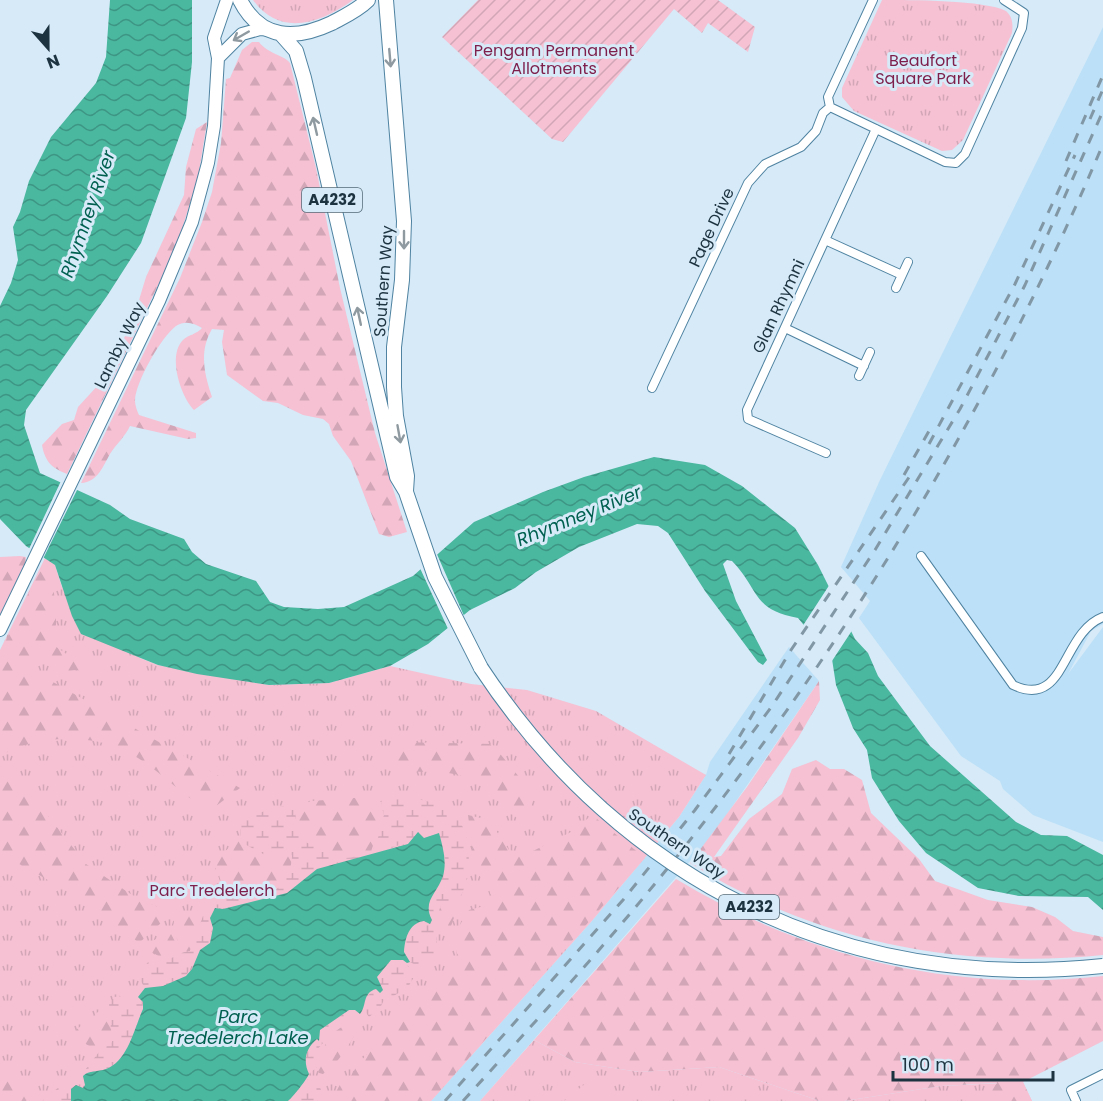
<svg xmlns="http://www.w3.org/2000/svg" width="1103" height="1101" viewBox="0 0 1103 1101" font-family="Poppins,sans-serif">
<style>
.built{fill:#bce0f7}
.grass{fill:url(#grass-tufts)}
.forest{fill:url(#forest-firs)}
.wetland{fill:url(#wetland-marsh)}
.garden{fill:url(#garden-furrows)}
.pitch{fill:#f5c1d3}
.water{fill:url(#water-waves)}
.pier{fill:#d6eaf8}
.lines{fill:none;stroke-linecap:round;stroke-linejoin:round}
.street-casing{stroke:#4f83a1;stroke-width:10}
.secondary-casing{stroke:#4f83a1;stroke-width:14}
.primary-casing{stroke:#4f83a1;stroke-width:16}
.street{stroke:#fff;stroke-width:8}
.secondary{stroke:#fff;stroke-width:12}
.primary{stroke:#fff;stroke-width:14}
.rail{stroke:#8297a5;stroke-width:3;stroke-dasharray:10 10;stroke-linecap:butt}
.primary-bridge-casing{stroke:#4f83a1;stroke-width:16;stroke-linecap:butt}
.primary-bridge{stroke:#fff;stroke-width:14}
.oneway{stroke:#8e99a0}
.labels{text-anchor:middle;stroke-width:6;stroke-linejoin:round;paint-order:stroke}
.shield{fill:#d6eaf8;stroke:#546a77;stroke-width:1.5}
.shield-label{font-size:15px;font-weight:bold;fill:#1d3340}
.park-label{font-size:16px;fill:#7d1e4b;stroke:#d6eaf8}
.street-label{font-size:16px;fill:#1d3340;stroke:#d6eaf8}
.water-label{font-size:18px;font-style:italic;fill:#006050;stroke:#d6eaf8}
</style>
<defs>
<pattern id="grass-tufts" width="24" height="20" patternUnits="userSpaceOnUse" patternTransform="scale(1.5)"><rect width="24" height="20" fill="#f5c1d3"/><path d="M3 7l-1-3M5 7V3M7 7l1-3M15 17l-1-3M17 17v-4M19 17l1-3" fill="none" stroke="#d2a6b6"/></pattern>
<pattern id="forest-firs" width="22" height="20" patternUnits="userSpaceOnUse" patternTransform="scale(1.5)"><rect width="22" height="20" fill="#f5c1d3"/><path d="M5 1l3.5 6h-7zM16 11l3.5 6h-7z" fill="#d2a6b6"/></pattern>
<pattern id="wetland-marsh" width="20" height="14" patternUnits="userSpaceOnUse" patternTransform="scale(1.5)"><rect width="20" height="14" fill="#f5c1d3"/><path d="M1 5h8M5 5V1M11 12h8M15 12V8" fill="none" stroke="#d2a6b6"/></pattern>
<pattern id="garden-furrows" width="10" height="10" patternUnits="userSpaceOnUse" patternTransform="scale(1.5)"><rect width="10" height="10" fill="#f5c1d3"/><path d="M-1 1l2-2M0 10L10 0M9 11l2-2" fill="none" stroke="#d2a6b6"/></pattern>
<pattern id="water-waves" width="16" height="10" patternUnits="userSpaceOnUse" patternTransform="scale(1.5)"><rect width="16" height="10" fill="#4ab79f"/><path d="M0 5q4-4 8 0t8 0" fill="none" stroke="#3d9583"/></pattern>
</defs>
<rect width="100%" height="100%" fill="#d6eaf8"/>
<path class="built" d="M1103 27V624L1091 631 1068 674 1103 627V842L1033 815 1003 789 1000 781 961 756 859 618 870 601 841 567 880 480Z
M789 647 819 681 712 836 480 1101H431L591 922 679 817 706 775 710 762Z"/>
<path class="grass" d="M253 0H353C321 23 280 38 253 0Z
M882 0C911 0 985 0 1006 11 1013 17 1013 25 1012 33L963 140 952 150 942 151 854 111 842 97V88Z
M45 558 55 565 62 587 140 658 158 665 269 685 329 683 390 666 471 684 527 690 596 711 706 775 679 817 591 922 431 1101H0V650Z
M534 1040 575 1062 639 1072 719 1067 820 1101H480Z
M1023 1082 1032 1101H844L941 1086Z"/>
<path class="forest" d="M252 42H259C268 54 284 55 290 63L316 168 340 288 375 433 407 532 389 537 379 534 351 461 333 436 329 424 323 419 303 415 278 403 263 401 227 375 222 342 224 330 212 329C199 351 204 373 212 397L194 410C181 397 167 356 183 340 188 335 197 334 202 328 194 323 185 320 176 326 161 337 135 383 135 401 135 405 137 411 139 415L196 433V438L188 439 130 426C125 437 116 444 110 454 103 466 98 482 81 483L180 278 202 222 212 192 221 143 226 79 230 78 242 50Z
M207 122 198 178 176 248 67 474C52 468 45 462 42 445L62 424 74 420 78 407 100 383 132 323 146 277 184 195 186 167 196 129Z
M20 556 26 557 25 564 0 615V557Z
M40 569 47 570 53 584 56 612V625L48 641 72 658 110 678 107 681 76 670 64 672 49 666 38 659 33 651 28 670 45 674 53 682 240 788 212 809 201 806C174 788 151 762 121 749 85 733 34 736 0 756V653Z
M819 681 820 700 798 738 714 857 721 856 749 819 782 794 792 769 816 760 830 769H844L862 780 871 813 919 859 935 881 988 900 1032 907 1055 917 1073 931 1103 937V955C958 970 814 941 690 863L747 787Z
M396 742 492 744 529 789 532 805 526 816 518 819C496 802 483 779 454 774 435 770 416 774 397 769 391 760 389 751 396 742Z
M0 776 34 798 86 864 135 897 172 913 139 943C97 907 49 879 0 854Z
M368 797 381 802C389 823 375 838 368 857L345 858 305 842 297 825 294 808 311 801Z
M468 815 489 820 509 850 525 855 571 832 592 815 645 858 431 1101H331L342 1081 351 1076 358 1064 406 1012 408 1003 414 1002 458 958 453 936 469 910 488 905 491 899 489 888 475 870Z
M239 838 241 842 277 856 289 852 292 856C292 872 284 883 273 892 266 893 228 891 223 889L215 861Z
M676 879C806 957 952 993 1103 976V1041L1023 1082 1032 1101H988V1094L997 1083 941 1086 844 1101H820L719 1067 639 1072 575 1062 534 1040Z
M461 898 450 929 436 922 442 902Z
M193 911 203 916 190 951 182 952 173 928 174 921Z
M165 934H171L181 953C171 964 156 959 148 948L149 943Z
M109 1003 112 1042 99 1052 76 1038V1030Z
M353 1019 361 1024C349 1044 342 1060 323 1074L319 1073 316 1068 326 1043 324 1039Z
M0 1061 8 1067 27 1098 26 1101H3L0 1097Z"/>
<path class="wetland" d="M387 796C404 797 433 799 446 810L447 819 455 817C473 829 474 891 455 901L442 902 436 920H432C419 897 450 883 445 858 443 852 436 843 432 838 404 839 378 856 349 862 339 864 328 864 318 868 307 874 300 886 290 892 279 897 267 897 255 899 240 903 227 913 211 906L209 901 215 882V867C217 873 219 883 223 888 228 894 239 890 246 890 252 890 258 893 264 893 282 893 292 872 292 856L289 852 265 855 241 842V823L251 815 294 803 299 805 294 808 297 825 305 842 345 858 369 856 376 844 382 825 380 820 384 816 381 802Z
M203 916 210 918 213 928 210 943 200 950 186 976 163 986 145 988 137 975 155 954C175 965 172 953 190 951Z
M424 921C444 933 439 956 421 968L410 962 404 952C405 938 409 923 424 921Z
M398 959 413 970 414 977 408 987 392 997 383 990 377 976 391 960Z
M376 989 384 1000 380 1008 369 1017 362 1007 366 997Z
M123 996 138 997 143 1002C143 1014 128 1053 118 1062 110 1069 98 1072 87 1072L85 1070 99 1052 112 1042 109 1003 114 997Z
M349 1010H354L360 1014 324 1039 320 1037V1030Z
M317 1039 323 1043 316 1051 324 1052 318 1066 309 1074C303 1061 305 1048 317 1039Z
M307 1079 319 1085 321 1090 317 1101H287C296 1095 298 1086 307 1079Z
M68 1084 76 1085 71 1089V1101H42L59 1087Z"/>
<path class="garden" d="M478 0H718L755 27 748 52 708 23 702 33 674 9 563 142 552 139 442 37Z"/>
<path class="pitch" d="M591 1079 610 1101H564Z"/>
<path class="water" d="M110 0H192V62L186 118 141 243 107 296 26 410 24 425 40 473 110 505 130 519 184 539 192 552 206 564 256 581 270 602 284 607 318 609 344 607 413 576 474 522 543 492 584 477 654 457 705 465 742 486 795 528 818 565 855 639 868 653 878 676 930 746 1016 822 1041 835 1067 836 1103 855V910L1088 897 1019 896 978 888 926 853 899 821 872 778 867 750 853 728 836 685 832 659 798 618C752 610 760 590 732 561L727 560 723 564 736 601 767 660 763 665 758 662 705 591 668 533 658 526 637 524 579 547 536 572 515 588 470 610 428 644 390 666 329 683 269 685 197 674 158 665 81 634 72 616 55 565 26 546 0 519V306L11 283 18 260 13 227 20 212 29 181 51 137 96 83 106 57Z
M418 832 424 838 439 833C443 847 447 862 443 876 437 894 422 901 432 920L430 924 424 921C409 923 405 938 404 952L410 962 407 963 403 960H391L377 977 383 990 380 993 376 989C362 993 367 1006 360 1014L355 1010H349L320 1030 319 1041 317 1039C305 1049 303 1061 309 1074 307 1079 293 1097 288 1101H71V1089L76 1085 83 1088 85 1085 83 1076C89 1070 98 1072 106 1069 128 1061 134 1029 143 1009V1002L138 997 145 988 163 986 186 976 192 969 200 950 210 943 213 928 210 918 215 908 223 909 287 893 317 869 408 844Z"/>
<path class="pier" d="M61 481 78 488 42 561 28 551Z
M436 552 465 618 449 631 419 566Z
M830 584 853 629 830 664 802 627Z"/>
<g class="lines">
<defs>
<path id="street" d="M873 0 828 97 830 107 945 162 956 163 965 154 1022 28 1024 13 1004 0
M825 240 902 275
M896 288 908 262
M785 328 864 366
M859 376 870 352
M652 388 748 183 765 164 801 147 816 131 823 113 830 107
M826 453 748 419 747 410 876 129
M921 556 1013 685C1066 710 1061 633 1103 617
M1076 1101 1071 1090 1103 1074"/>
<path id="secondary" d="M218 58 242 34 260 29 271 30
M0 630 159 301 192 222 208 163 214 126 218 58 214 38 227 0"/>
<path id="primary" d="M240 0C261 41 296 40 332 23 345 16 358 10 368 0
M386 0 404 221 402 280 394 347V387L396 416 407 476 406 491
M280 33 296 51 304 78 397 477 406 492 435 577 481 668"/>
</defs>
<use href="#street" class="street-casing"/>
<use href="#secondary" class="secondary-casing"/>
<use href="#primary" class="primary-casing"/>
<use href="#street" class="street"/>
<use href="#secondary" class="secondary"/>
<use href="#primary" class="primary"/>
<path class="rail" d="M1090 119 1103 89
M1066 161 1103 75
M929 444 1015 284 1075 155
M904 475 929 431
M729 754 791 650 914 470
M445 1101 623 900 695 810 772 706 875 550 960 409 1025 285 1103 111
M463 1101C524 1034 586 967 644 897 831 671 989 414 1103 144"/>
<defs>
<path id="primary-bridge" d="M481 668C623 882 846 993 1103 966"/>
</defs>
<use href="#primary-bridge" class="primary-bridge-casing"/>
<use href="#primary-bridge" class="primary-bridge"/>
</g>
<defs><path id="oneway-shaft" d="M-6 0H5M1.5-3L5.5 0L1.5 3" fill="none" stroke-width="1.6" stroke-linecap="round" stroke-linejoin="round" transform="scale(1.5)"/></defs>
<g class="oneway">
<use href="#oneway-shaft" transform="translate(241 36) rotate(150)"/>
<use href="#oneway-shaft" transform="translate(390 58) rotate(85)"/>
<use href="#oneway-shaft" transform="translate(315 126) rotate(-103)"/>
<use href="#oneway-shaft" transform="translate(404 240) rotate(90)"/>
<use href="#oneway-shaft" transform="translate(359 316) rotate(-102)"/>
<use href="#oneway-shaft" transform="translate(399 434) rotate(80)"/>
</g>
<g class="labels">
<g class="shield">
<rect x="302" y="188" width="60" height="24" rx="4.5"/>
<rect x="719" y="895" width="60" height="24" rx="4.5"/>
</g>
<g class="shield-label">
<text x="332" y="205">A4232</text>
<text x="749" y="912">A4232</text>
</g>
<g class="park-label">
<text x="554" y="56">Pengam Permanent<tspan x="554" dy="18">Allotments</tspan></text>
<text x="923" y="66">Beaufort<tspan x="923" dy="18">Square Park</tspan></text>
<text x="212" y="896">Parc Tredelerch</text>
</g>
<g class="street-label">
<text transform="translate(711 227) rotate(-65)" y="6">Page Drive</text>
<text transform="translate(383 281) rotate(-86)" y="6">Southern Way</text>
<text transform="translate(778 306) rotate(-65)" y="6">Glan Rhymni</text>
<text transform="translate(119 345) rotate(-64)" y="6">Lamby Way</text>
<text transform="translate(677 843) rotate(34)" y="6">Southern Way</text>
</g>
<g class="water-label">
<text transform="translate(88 214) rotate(-71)" y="6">Rhymney River</text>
<text transform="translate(579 516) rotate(-22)" y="6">Rhymney River</text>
<text x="238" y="1023">Parc<tspan x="238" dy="21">Tredelerch Lake</tspan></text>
</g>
</g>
<g transform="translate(48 48) rotate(159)" stroke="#d6eaf8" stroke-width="4.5" paint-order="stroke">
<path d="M0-4.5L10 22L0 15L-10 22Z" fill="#1d3340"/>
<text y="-9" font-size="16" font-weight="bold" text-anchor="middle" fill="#1d3340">N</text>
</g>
<path d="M893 1071v9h160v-9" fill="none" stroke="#1d3340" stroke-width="3"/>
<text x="902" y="1071" font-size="18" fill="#1d3340" stroke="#d6eaf8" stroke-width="4.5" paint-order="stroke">100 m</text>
</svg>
